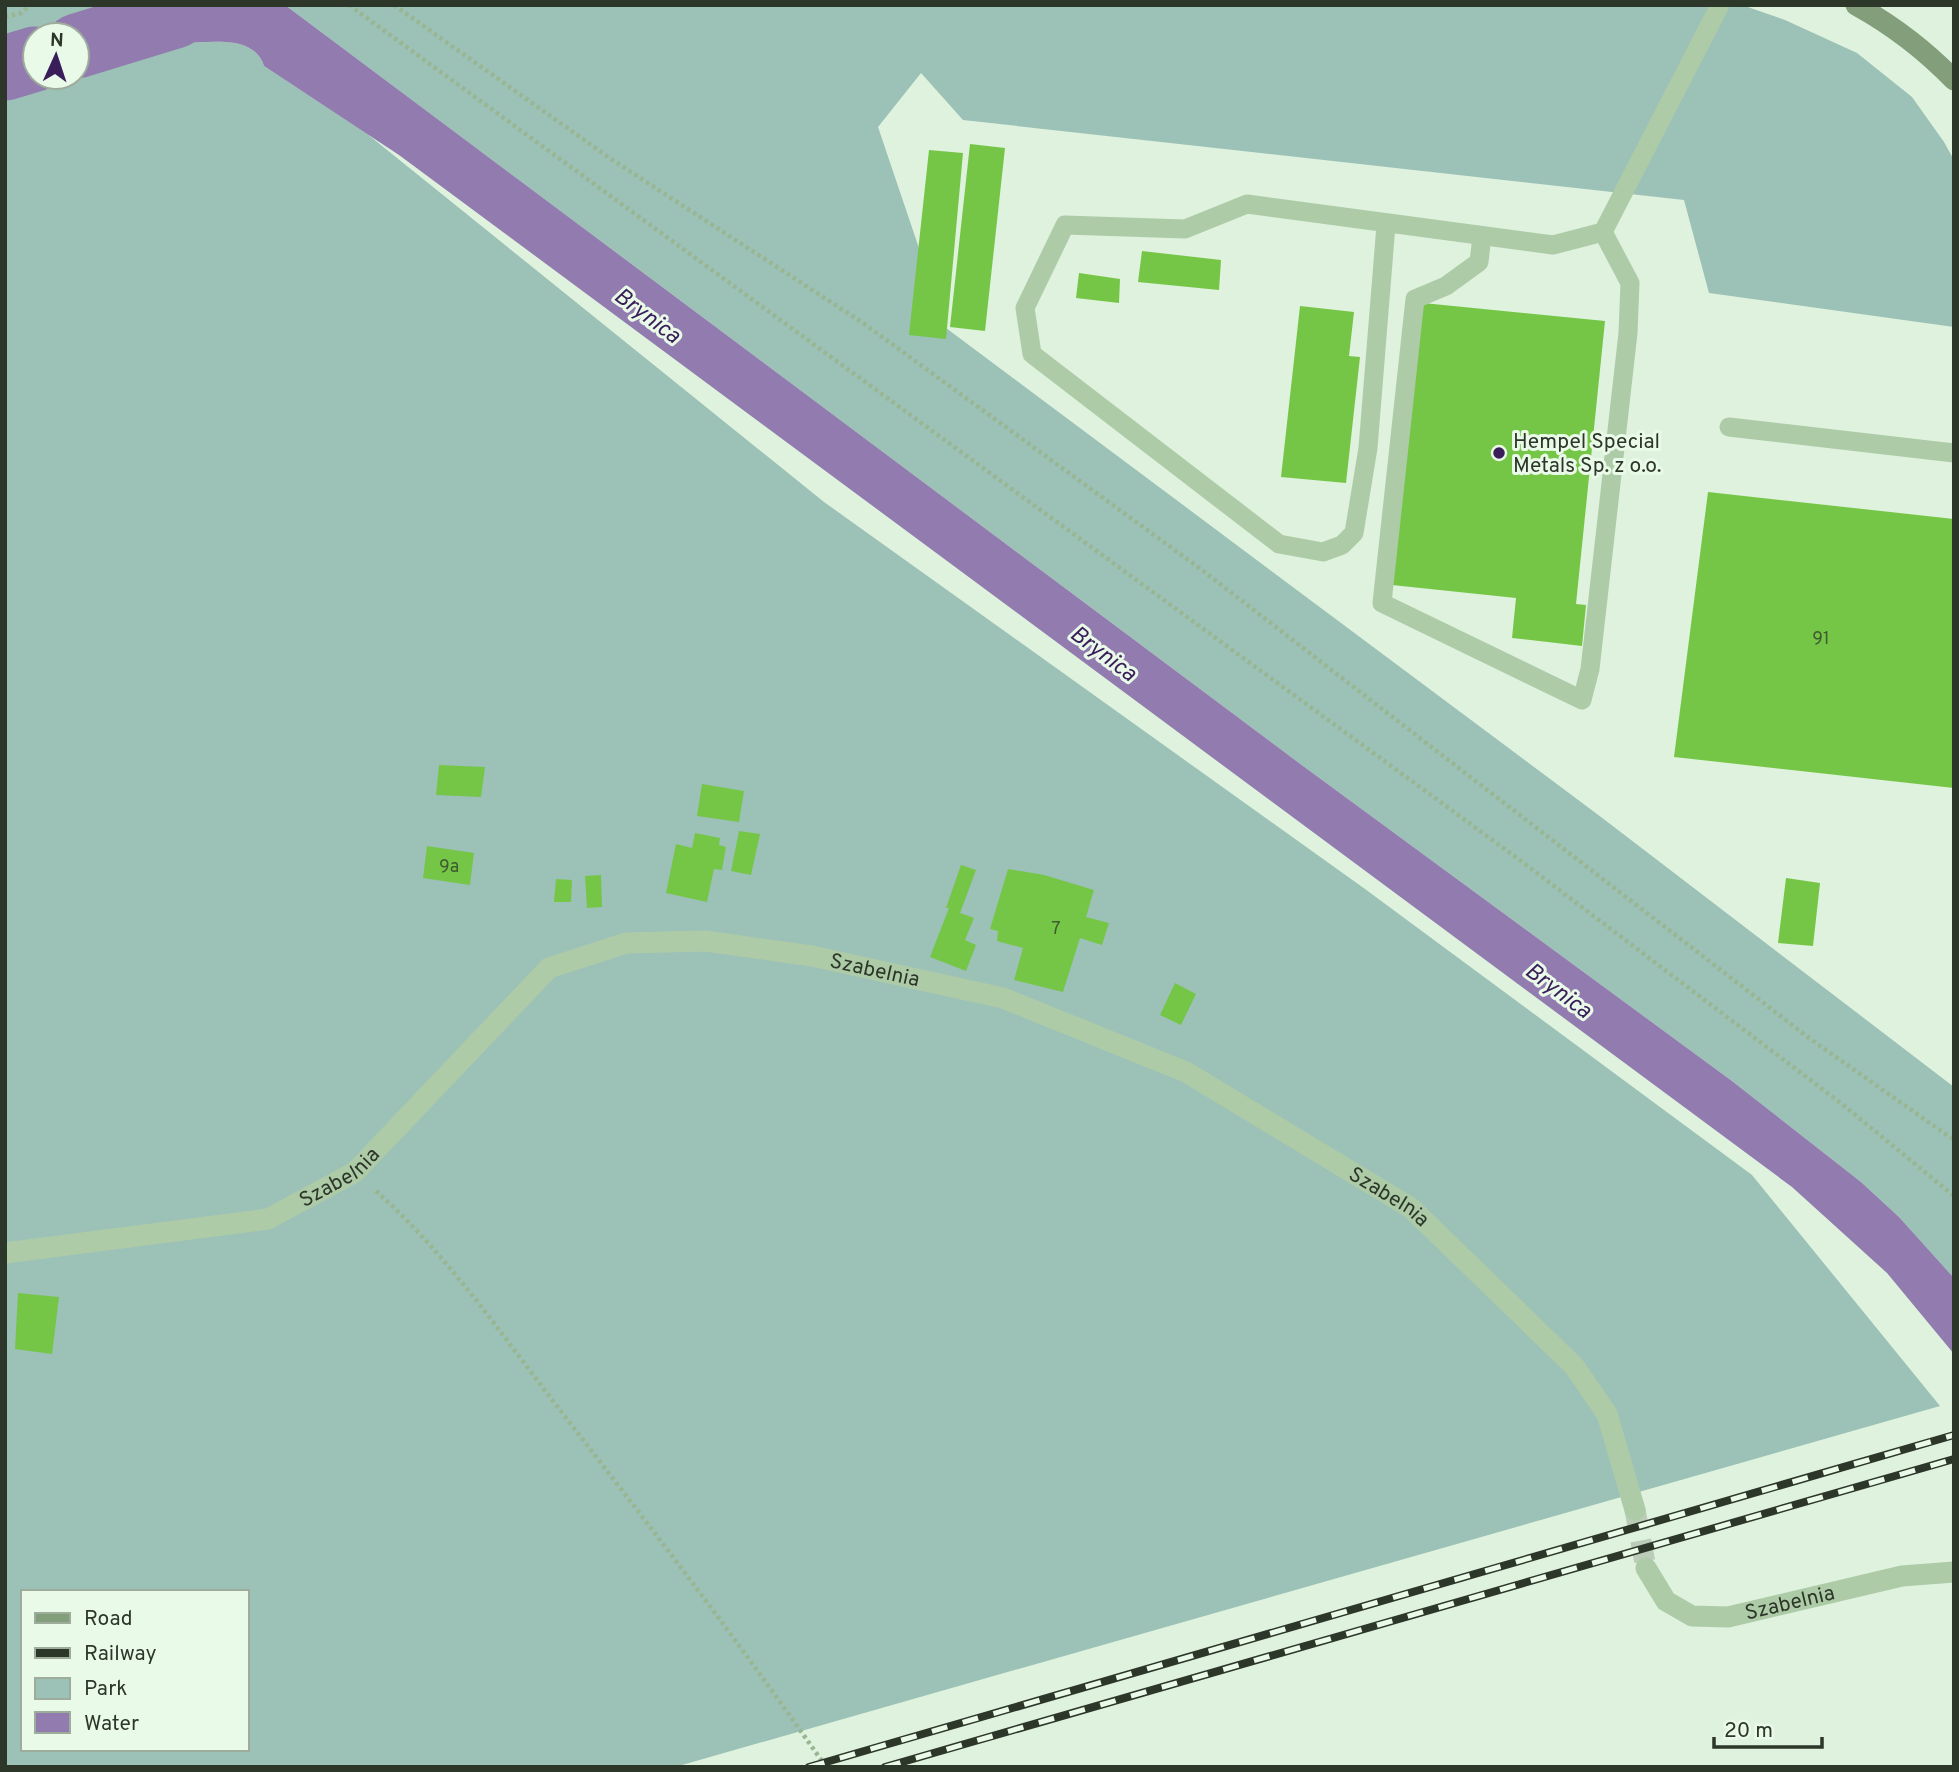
<svg xmlns="http://www.w3.org/2000/svg" width="1959" height="1772" viewBox="0 0 1959 1772" font-family="Overpass,sans-serif">
<style>
.green{fill:#9cc1b7;fill-rule:evenodd}
.water{fill:#927caf}
.lines{fill:none;stroke-linecap:round;stroke-linejoin:round}
.river{stroke:#927caf;stroke-width:65}
.building{fill:#75c647}
.street-tunnel{stroke:#bbcdb9;stroke-width:21;stroke-dasharray:21 10;stroke-linecap:butt}
.path{stroke:#99b693;stroke-width:4.5;stroke-dasharray:3.5 3.5;stroke-linecap:butt}
.lane{stroke:#aecba8;stroke-width:19}
.street{stroke:#aecba8;stroke-width:21}
.secondary{stroke:#839e7a;stroke-width:21}
.rail-casing{stroke:#2d3729;stroke-width:8}
.rail{stroke:#eafae9;stroke-width:5;stroke-dasharray:16;stroke-linecap:butt}
.poi-dot{fill:#391e59;stroke:#eafae9;stroke-width:2.5}
.labels{text-anchor:middle;stroke-width:6;stroke-linejoin:round;paint-order:stroke}
.number-label{font-size:18px;fill:#3f5b30}
.poi-label{font-size:21px;fill:#2d3729;stroke:#eafae9;text-anchor:start}
.street-label{font-size:21px;fill:#2d3729;stroke:#eafae9}
.water-label{font-size:23px;font-style:italic;fill:#391e59;stroke:#eafae9}
</style>
<rect width="100%" height="100%" fill="#def2dd"/>
<path class="green" d="M5 5H123C89 33 78 35 35 35V50L5 59Z
M285 5H1742L1785 20 1857 53 1912 97 1944 142 1954 160V327L1709 293 1684 200 963 120 921 73 878 127 946 328 1601 817 1954 1087V1278L1899 1217 1861 1182 1732 1081 1299 763Z
M182 43C210 43 254 34 264 66L366 133 824 502 1365 889 1752 1175 1940 1406 675 1767H5V80L35 71V77H77V59ZM23 1592H247V1749H23Z"/>
<path class="water" d="M184 5H285L1299 763 1732 1081 1861 1182 1899 1217 1954 1278V1354L1887 1273 1792 1187 399 155 264 66C254 34 210 43 182 43L191 6Z"/>
<g class="lines">
<path class="river" d="M77 46 175 16 192 5
M5 68 35 59"/>
</g>
<path class="building" d="M970 144 1005 148 985 331 950 327Z
M929 150 963 153 946 339 909 335Z
M1142 251 1221 260 1219 290 1138 282Z
M1079 273 1120 279 1119 303 1076 298Z
M1423 303 1605 321 1576 604 1586 605 1582 646 1512 638 1516 598 1392 585Z
M1300 306 1354 312 1349 356 1360 357 1346 483 1281 477Z
M1708 492 1954 519V788L1674 757Z
M439 765 485 767 481 797 436 795Z
M702 784 744 791 739 822 697 816Z
M739 831 760 834 751 875 731 871Z
M695 833 720 838 719 845 726 847 722 870 714 869 707 902 666 893 676 844 692 848Z
M427 846 474 853 470 885 423 878Z
M961 865 976 870 960 913 974 918 965 940 976 945 966 971 930 957 949 908H946Z
M1008 869 1044 875 1094 890 1086 917 1109 923 1102 945 1080 938 1063 992 1014 980 1023 948 997 941 998 931 990 929Z
M601 875 602 907 587 908 585 876Z
M1786 878 1820 883 1813 946 1778 943Z
M556 879 572 880 571 902H554Z
M1175 983 1196 994 1181 1025 1160 1015Z
M18 1293 59 1297 52 1354 15 1349Z"/>
<g class="lines">
<path class="street-tunnel" d="M1635 1510 1646 1568"/>
<path class="path" d="M349 5 1513 855 1842 1104 1954 1196
M394 5 611 159 863 323 1198 567 1809 1038 1954 1140
M5 17 21 13 31 5
M376 1191C448 1255 504 1338 563 1414 653 1530 742 1646 826 1767"/>
<path class="lane" d="M1386 225 1368 448 1354 533 1342 545 1323 552 1279 544 1032 354 1025 308 1065 225 1185 229 1247 204 1553 245 1603 232 1720 5
M1482 236 1479 262 1446 286 1415 299 1382 603 1582 700 1590 669 1628 333 1630 283 1603 232
M1729 427 1954 453"/>
<g class="street">
<path id="s1" d="M5 1253 268 1219 355 1172 549 968 626 943 705 941 812 956 1003 998 1186 1072 1411 1208 1574 1366 1607 1414 1635 1510"/>
<path id="s2" d="M1646 1568 1666 1601 1692 1616 1728 1617 1902 1576 1954 1572"/>
</g>
<path class="secondary" d="M1856 5C1894 26 1924 49 1954 80"/>
<defs>
<path id="rail" d="M809 1767 1954 1435
M885 1767 1954 1459"/>
</defs>
<use href="#rail" class="rail-casing"/>
<use href="#rail" class="rail"/>
</g>
<circle class="poi-dot" cx="1499" cy="453" r="7"/>
<g class="labels">
<g class="number-label">
<text x="1821" y="644">91</text>
<text x="449" y="872">9a</text>
<text x="1056" y="934">7</text>
</g>
<g class="poi-label">
<text x="1513" y="448">Hempel Special<tspan x="1513" dy="24">Metals Sp. z o.o.</tspan></text>
</g>
<g class="street-label">
<text dy="7" stroke="none"><textPath href="#s1" startOffset="978">Szabelnia</textPath></text>
<text dy="7" stroke="none"><textPath href="#s1" startOffset="348">Szabelnia</textPath></text>
<text dy="7" stroke="none"><textPath href="#s1" startOffset="1545">Szabelnia</textPath></text>
<text dy="7" stroke="none"><textPath href="#s2" startOffset="168">Szabelnia</textPath></text>
</g>
<g class="water-label">
<text transform="translate(648 315) rotate(37)" y="8">Brynica</text>
<text transform="translate(1104 653) rotate(37)" y="8">Brynica</text>
<text transform="translate(1559 990) rotate(37)" y="8">Brynica</text>
</g>
</g>
<rect width="1959" height="1772" fill="none" stroke="#2d3729" stroke-width="14"/>
<rect x="21" y="1590" width="228" height="161" fill="#eafae9" stroke="#9eac9c" stroke-width="2"/>
<rect x="35" y="1613" width="35" height="10" fill="#839e7a" stroke="#9eac9c" stroke-width="2"/>
<text x="84" y="1625" font-size="21" fill="#2d3729">Road</text>
<rect x="35" y="1648" width="35" height="10" fill="#2d3729" stroke="#9eac9c" stroke-width="2"/>
<text x="84" y="1660" font-size="21" fill="#2d3729">Railway</text>
<rect x="35" y="1678" width="35" height="21" fill="#9cc1b7" stroke="#9eac9c" stroke-width="2"/>
<text x="84" y="1695" font-size="21" fill="#2d3729">Park</text>
<rect x="35" y="1712" width="35" height="21" fill="#927caf" stroke="#9eac9c" stroke-width="2"/>
<text x="84" y="1730" font-size="21" fill="#2d3729">Water</text>
<g transform="translate(56 56) rotate(3)"><circle r="33" fill="#eafae9" stroke="#9eac9c" stroke-width="2"/>
<path d="M0-5L12 26L0 18L-12 26Z" fill="#391e59"/>
<text y="-10" font-size="19" font-weight="bold" text-anchor="middle" fill="#2d3729">N</text>
</g>
<path d="M1714 1737v10h108v-10" fill="none" stroke="#2d3729" stroke-width="3.5"/>
<text x="1724" y="1737" font-size="21" fill="#2d3729" stroke="#eafae9" stroke-width="5" paint-order="stroke">20 m</text>
</svg>
